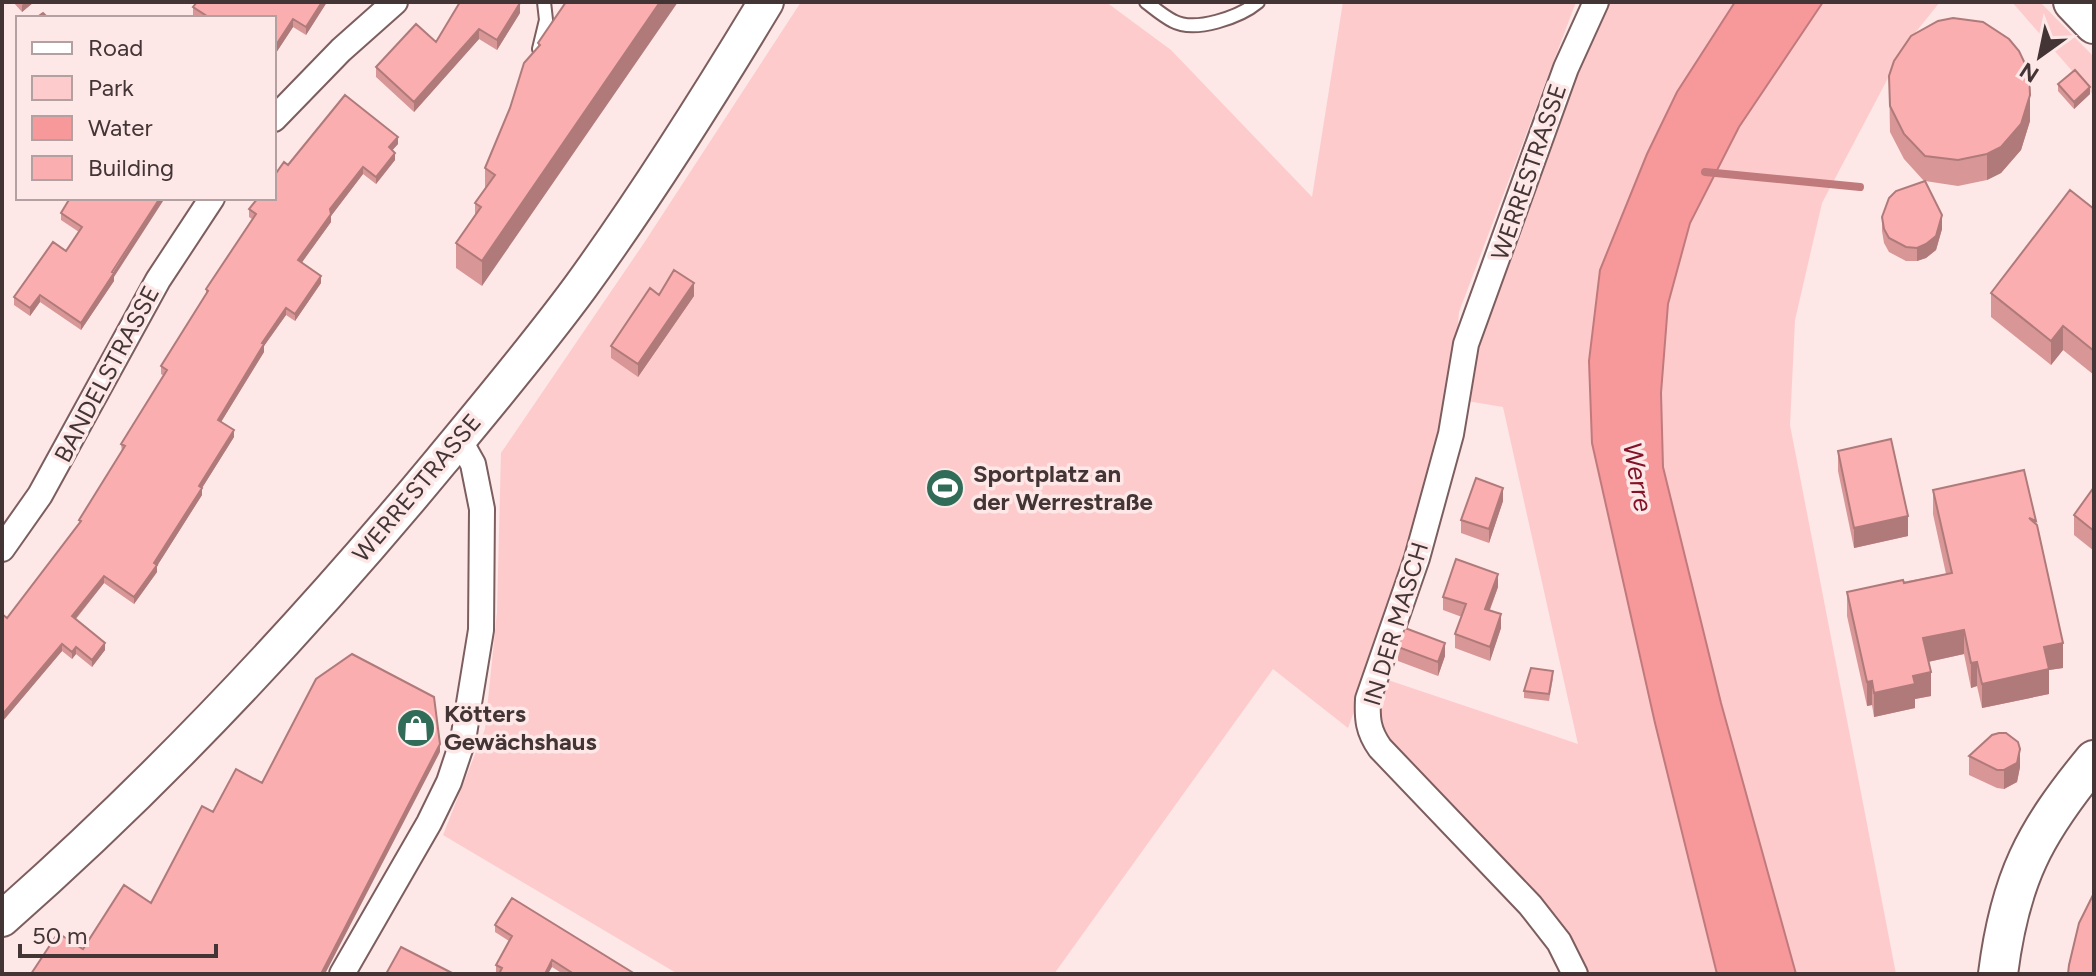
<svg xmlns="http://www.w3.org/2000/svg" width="2096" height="976" viewBox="0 0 2096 976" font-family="Figtree,sans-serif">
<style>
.green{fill:#fdcbcc}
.water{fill:#f7989b;stroke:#c17a7c;stroke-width:2}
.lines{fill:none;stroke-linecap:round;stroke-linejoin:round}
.stream{stroke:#c17a7c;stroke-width:8}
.lane-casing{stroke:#7d5e5f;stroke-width:16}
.street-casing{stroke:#7d5e5f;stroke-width:28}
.secondary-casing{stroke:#7d5e5f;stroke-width:38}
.primary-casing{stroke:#7d5e5f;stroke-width:42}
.lane{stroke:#fff;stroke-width:12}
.street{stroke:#fff;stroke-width:24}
.secondary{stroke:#fff;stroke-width:34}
.primary{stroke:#fff;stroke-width:38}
.wall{fill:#d89696}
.shaded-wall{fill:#b07a7a}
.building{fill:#fbaeaf;stroke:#b07a7a;stroke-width:2}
.labels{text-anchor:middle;stroke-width:7;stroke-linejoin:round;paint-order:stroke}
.street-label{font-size:24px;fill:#433535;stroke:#fde7e7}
.poi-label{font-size:24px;font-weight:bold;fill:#433535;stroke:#fde7e7;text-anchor:start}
.water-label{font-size:26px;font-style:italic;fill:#811227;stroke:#fde7e7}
</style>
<rect width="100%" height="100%" fill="#fde7e7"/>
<path class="green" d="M801 2H1106L1171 50 1312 197 1343 2H1576L1459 312 1451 403 1413 551 1348 728 1273 669 1054 974H678L443 835 485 729 497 612 501 453 644 243Z
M1605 2H1735L1677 92 1647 154 1655 723 1717 974H1581L1383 741 1373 704 1382 678 1578 744 1503 407 1467 401 1485 311 1527 191Z
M1823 2H1940L1906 44 1822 203 1795 320 1790 425 1896 974H1796L1721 703 1663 467 1661 393 1668 304 1690 223 1738 127Z
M2012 2H2040L2094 57V96Z"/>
<path class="water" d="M1735 2H1823L1739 127 1690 223 1668 304 1661 393 1663 467 1721 703 1796 974H1717L1655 723 1592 443 1589 361 1600 270 1647 154 1677 92Z"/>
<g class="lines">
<path class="stream" d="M1705 172 1860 187"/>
<defs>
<path id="lane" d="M1146 2C1154 8 1163 16 1173 21 1195 33 1240 17 1258 2
M539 49 546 20 544 2"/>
<path id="street" d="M274 119 341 50 395 2
M2 549 40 495 158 280 212 198
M342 974 429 823 449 782 463 740 481 630 482 509 473 464 459 439
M1575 974 1559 942 1530 905 1380 748C1368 731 1367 719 1368 699L1417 558 1451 434 1466 344 1566 68 1596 2"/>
<path id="secondary" d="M2 919C161 779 306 624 441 461 489 403 537 346 581 286 647 195 708 98 766 2"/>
<path id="primary" d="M2073 2 2094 24
M1998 974C2010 879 2034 833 2094 760"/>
</defs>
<use href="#lane" class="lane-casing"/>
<use href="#street" class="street-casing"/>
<use href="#secondary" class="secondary-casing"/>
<use href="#primary" class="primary-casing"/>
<use href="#lane" class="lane"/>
<use href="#street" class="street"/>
<use href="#secondary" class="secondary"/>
<use href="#primary" class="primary"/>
</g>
<path class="wall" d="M13 2H34L22 12Z
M197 2H327L306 35 293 27 274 56V18H198L193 15V7Z
M566 2 482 286 456 268V243L475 215V203L485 189V168L538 48V43Z
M520 13 497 50 479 39 414 112 376 77V67L436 42Z
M1889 76 2030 121 2021 150 2001 173 1987 180 1958 186 1925 181 1942 229 1936 250 1926 258 1917 261H1906L1889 252 1884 243 1882 231V217L1924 181 1904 159 1890 132Z
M2058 84 2090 94 2074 109 2058 91Z
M398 144 392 150 395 160 376 184 363 174 331 216V222L301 263 321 283 295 321 286 315 264 346V352L221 422 234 437 202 488V495L157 566V572L134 604 104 583 76 619 105 650 92 667 76 654 72 659 62 651 2 722V614L7 618 79 524V520L122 452 121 444 164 376 161 374V366L206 295V289L252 219 249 217V209L288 165Z
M70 198 114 277V281L81 330 40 302 30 316 14 305V297L66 251 79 232 61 220V213Z
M2094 209V375L2063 350 2051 365 1991 317V293Z
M659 295 694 296 638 377 611 358V346Z
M1838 451 1908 536 1854 548 1838 471Z
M2094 487V551L2074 535V515Z
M1933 490 2036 521 2063 668 2049 670V694L1982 708 1977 686 1971 688 1964 654 1928 662 1931 696 1915 699V708L1874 717 1872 705 1867 706 1847 616V592L1946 574 1933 514Z
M1503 501 1489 543 1461 533V520Z
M1498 587 1490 610 1501 628 1490 661 1455 648V634L1462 617 1443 610V597Z
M1398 647 1445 656 1438 676 1398 661Z
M1553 678 1549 701 1524 698V691Z
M1969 756 2020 767 2017 782 2004 789 1997 788 1969 775Z
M495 925 635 974H563L552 967 499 974 496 972V965L509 941 495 932Z"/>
<path class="shaded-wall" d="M25 2H34L22 12V5Z
M322 2H327L306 35V27Z
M660 2H678L482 286V261Z
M520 3V13L497 50V40Z
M293 19V27L274 56V48Z
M479 29V39L414 112V102Z
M2090 87V94L2074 109V102Z
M2030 95V121L2021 150 2001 173 1987 180V154Z
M398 137V144L389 154V147Z
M395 153V160L376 184V177Z
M363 167V174L331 216V222L298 268V260L330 209Z
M160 198H165L114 277V281L81 330V323Z
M1942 215V229L1936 250 1926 258 1917 261V248Z
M321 276V283L295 321V314Z
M694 283V296L638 377V364Z
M40 295V302L30 316V308Z
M286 308V315L264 346V352L218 427V420L262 343Z
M2063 326V350L2051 365V341Z
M234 430V437L202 488V495L157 566V572L134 604V597L199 486Z
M1503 488V501L1489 543V529Z
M1908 516V536L1854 548V528Z
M1498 574V587L1485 622V609Z
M104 576V583L72 623V616Z
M1501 614V628L1490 661V647Z
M1964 630V654L1923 663V638Z
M105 643V650L92 667V660Z
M1445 643V656L1438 676V662Z
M2063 643V668L2049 670V694L1982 708V684L2044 647Z
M62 644V651L2 722V715Z
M76 647V654L72 659V652Z
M1977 662V686L1971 688V663Z
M1931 672V696L1915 699V708L1874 717V693L1913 676Z
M1872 681V705L1867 706V682Z
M440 744V752L325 974H321Z
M2020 749V767L2017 782 2004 789V770Z
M552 960V967L548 974H545Z"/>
<path class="building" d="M197 2H322L306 27 293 19 274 48V18H210L193 7Z
M460 2 520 3 497 40 479 29 414 102 376 67 416 24 436 42Z
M566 2H660L482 261 456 243 481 207 475 203 495 175 485 168 510 108 524 63 540 45 538 43Z
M43 13 48 18H36Z
M1953 18 1983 22 2009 39 2019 51 2029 72 2030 95 2021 124 2001 147 1987 154 1958 160 1925 156 1904 134 1890 106 1889 76 1894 61 1911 36 1938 21Z
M2075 70 2090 87 2074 102 2058 84Z
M345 95 398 137 389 147 395 153 376 177 363 167 330 209 331 214 298 260 321 276 295 314 286 308 262 343 264 344 218 420 234 430 199 486 202 488 154 563 157 565 134 597 104 576 72 616 105 643 92 660 76 647 72 652 62 644 2 715V614L7 618 81 521 79 520 125 446 121 444 167 370 161 366 208 291 206 289 256 214 249 209 258 198H274V176L284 162 288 165Z
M1925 181 1942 215 1936 236 1926 244 1917 248 1906 247 1889 238 1884 229 1882 217 1889 198 1896 191Z
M2070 190 2094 209V351L2063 326 2051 341 1991 293Z
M70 198H160L112 272 114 273 81 323 40 295 30 308 14 297 53 242 66 251 82 227 61 213Z
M674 270 694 283 638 364 611 346 650 288 659 295Z
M1891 439 1908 516 1854 528 1838 451Z
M2024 470 2036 521 2029 518 2037 525 2063 643 2044 647 2049 669 1982 684 1977 662 1971 663 1964 630 1923 638 1931 672 1913 676 1915 684 1874 693 1872 681 1867 682 1847 592 1903 580 1904 583 1952 573 1933 490Z
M1476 478 1503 488 1489 529 1461 520Z
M2094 487V531L2074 515Z
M1456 559 1498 574 1485 609 1501 614 1490 647 1455 634 1466 604 1443 597Z
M1405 628 1445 643 1438 662 1398 647Z
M352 654 434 697 440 744 321 974H31L58 933 83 949 124 885 151 903 202 806 213 812 236 769 262 783 316 679Z
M1531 668 1553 671 1549 694 1524 691Z
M1999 733H2006L2018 742 2020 749 2017 763 2004 770H1997L1969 756 1992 735Z
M2094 893V974H2068L2069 965 2079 923Z
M512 898 635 974H574L552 960 545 974H499L502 968 496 965 512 936 495 925Z
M401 947 454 974H386Z"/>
<defs>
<symbol id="stadium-disc" viewBox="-11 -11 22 22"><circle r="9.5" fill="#306c57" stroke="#fde7e7"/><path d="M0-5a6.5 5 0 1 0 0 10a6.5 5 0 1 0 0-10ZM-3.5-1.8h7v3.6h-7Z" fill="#fff"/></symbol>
<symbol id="shop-disc" viewBox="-11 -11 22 22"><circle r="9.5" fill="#306c57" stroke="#fde7e7"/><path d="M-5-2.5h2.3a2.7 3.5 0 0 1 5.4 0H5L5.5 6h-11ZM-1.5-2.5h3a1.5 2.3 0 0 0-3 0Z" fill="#fff"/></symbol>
</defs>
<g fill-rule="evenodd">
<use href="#stadium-disc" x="923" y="466" width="44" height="44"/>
<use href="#shop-disc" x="394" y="706" width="44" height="44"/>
</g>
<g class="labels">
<g class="street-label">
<text transform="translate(1529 172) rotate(-71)" y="8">WERRESTRASSE</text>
<text transform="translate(107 374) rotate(-62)" y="8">BANDELSTRASSE</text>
<text transform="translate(417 488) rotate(-50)" y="8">WERRESTRASSE</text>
<text transform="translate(1396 624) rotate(-73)" y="8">IN DER MASCH</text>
</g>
<g class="poi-label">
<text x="973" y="482">Sportplatz an<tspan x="973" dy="28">der Werrestraße</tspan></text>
<text x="444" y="722">Kötters<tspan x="444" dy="28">Gewächshaus</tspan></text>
</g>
<g class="water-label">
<text transform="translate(1638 477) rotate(80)" y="9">Werre</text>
</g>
</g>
<rect width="2096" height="976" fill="none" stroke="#433535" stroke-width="8"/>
<rect x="16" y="16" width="260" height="184" fill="#fde7e7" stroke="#b3a0a0" stroke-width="2"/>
<rect x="32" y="42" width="40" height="12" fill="#ffffff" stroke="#b3a0a0" stroke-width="2"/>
<text x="88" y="56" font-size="24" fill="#433535">Road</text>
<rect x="32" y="76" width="40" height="24" fill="#fdcbcc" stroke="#b3a0a0" stroke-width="2"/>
<text x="88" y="96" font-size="24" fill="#433535">Park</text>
<rect x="32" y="116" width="40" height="24" fill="#f7989b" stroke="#b3a0a0" stroke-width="2"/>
<text x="88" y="136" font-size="24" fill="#433535">Water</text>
<rect x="32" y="156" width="40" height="24" fill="#fbaeaf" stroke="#b3a0a0" stroke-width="2"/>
<text x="88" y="176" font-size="24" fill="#433535">Building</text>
<g transform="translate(2040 56) rotate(213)" stroke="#fde7e7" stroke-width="6" paint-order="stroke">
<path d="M0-6L14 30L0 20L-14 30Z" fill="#433535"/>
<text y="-12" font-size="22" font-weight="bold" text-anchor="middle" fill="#433535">N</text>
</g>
<path d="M20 944v12h196v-12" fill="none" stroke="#433535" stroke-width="4"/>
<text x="32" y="944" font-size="24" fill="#433535" stroke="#fde7e7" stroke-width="6" paint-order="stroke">50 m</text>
</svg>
